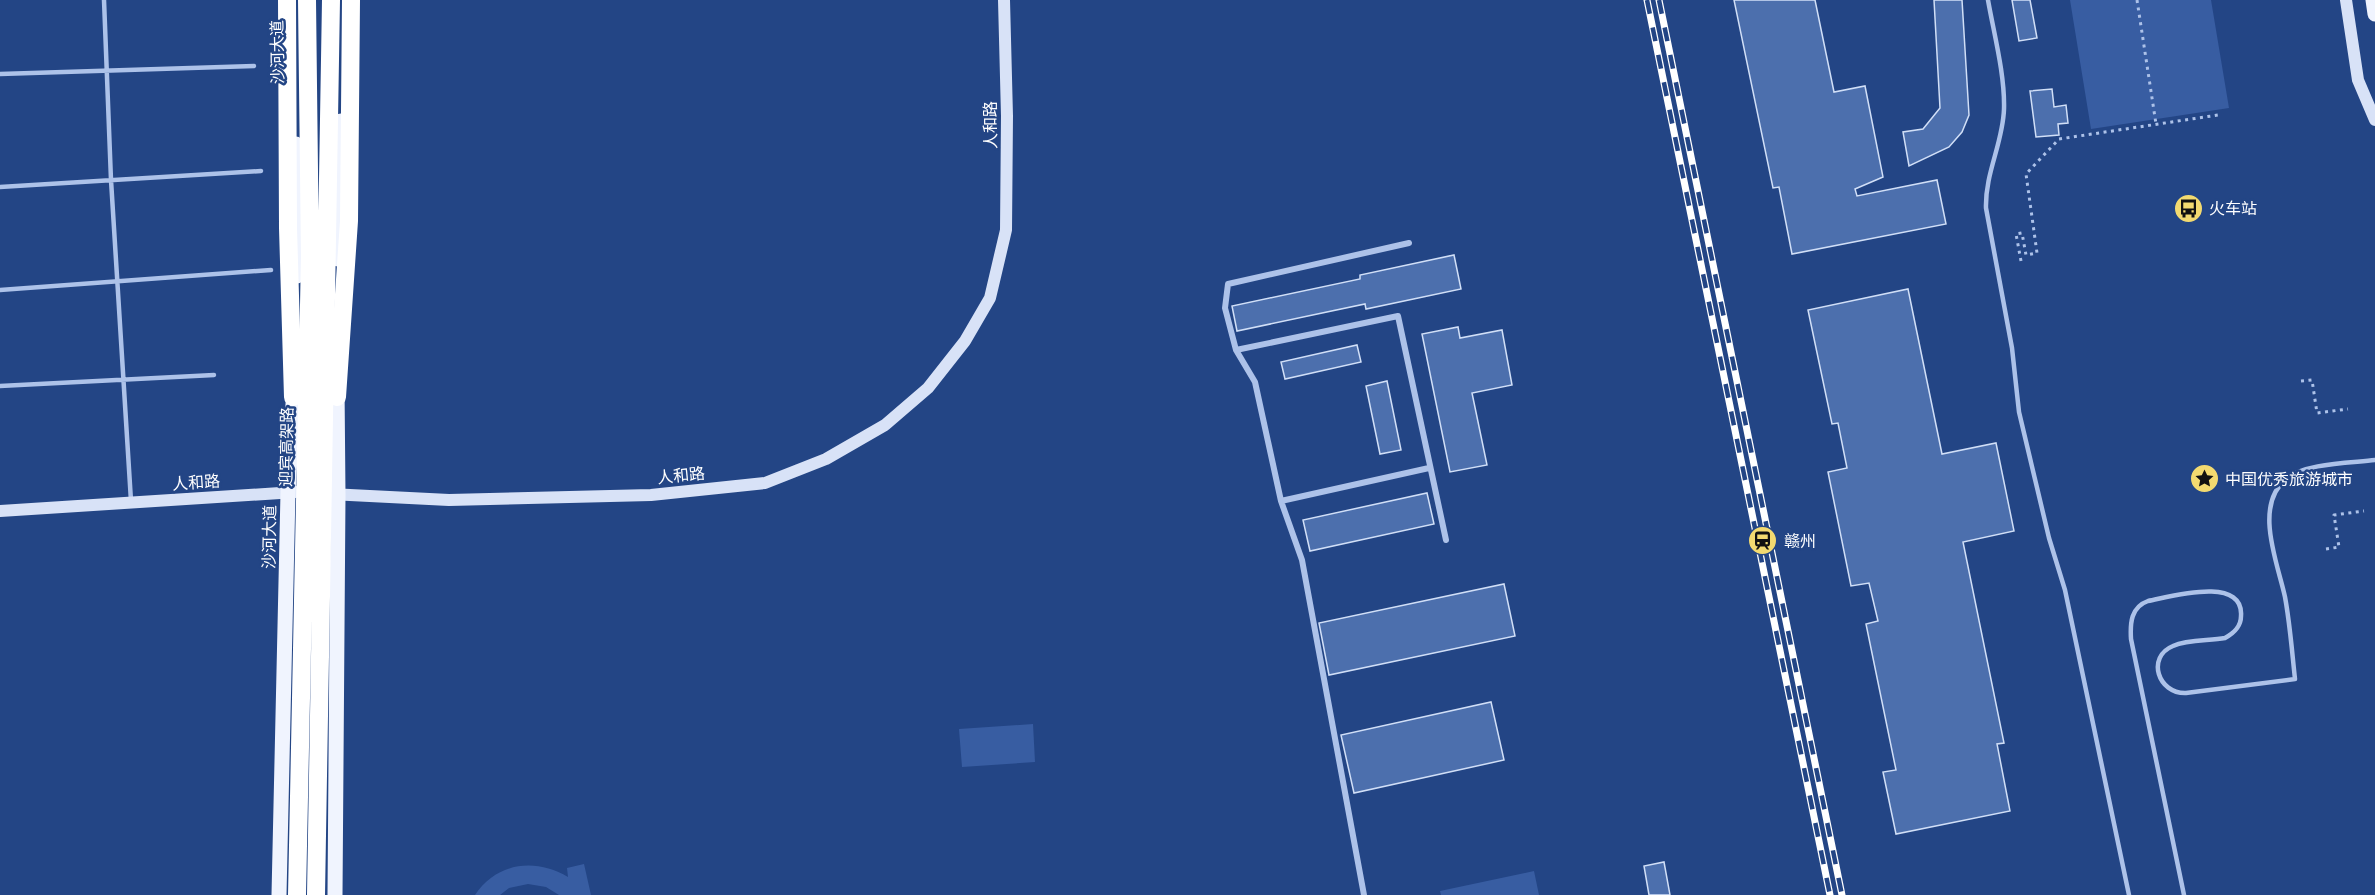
<svg xmlns="http://www.w3.org/2000/svg" width="2375" height="895" viewBox="0 0 2375 895" font-family="'Roboto Condensed','Noto Sans SC',sans-serif">
<style>
.green{fill:#385da2}
.building{fill:#4c6fad;stroke:#d1dff7;stroke-width:1.5}
.lines{fill:none;stroke-linecap:round;stroke-linejoin:round}
.path{stroke:#adc2e9;stroke-width:3;stroke-dasharray:3 4.5;stroke-linecap:butt}
.lane{stroke:#adc2e9;stroke-width:4.5}
.street{stroke:#adc2e9;stroke-width:6}
.secondary{stroke:#d8e2f7;stroke-width:12}
.primary{stroke:#f0f4fe;stroke-width:15}
.highway{stroke:#fff;stroke-width:18}
.rail-casing{stroke:#fff;stroke-width:7}
.rail{stroke:#234585;stroke-width:4.5;stroke-dasharray:14;stroke-linecap:butt}
.highway-bridge{stroke:#fff;stroke-width:18}
.labels{text-anchor:middle;stroke-width:5;stroke-linejoin:round;paint-order:stroke}
.street-label{font-size:16px;fill:#fff;stroke:#234585}
.poi-label{font-size:16px;fill:#fff;stroke:#234585;text-anchor:start}
</style>
<rect width="100%" height="100%" fill="#234585"/>
<path class="green" d="M2070 0H2211L2229 108 2091 129Z
M1033 724 1035 762 962 767 959 729Z
M584 864 591 895H559L546 887 528 884 509 888 500 895H475C497 862 536 858 568 877L567 868Z
M1534 871 1539 895H1441L1440 891Z"/>
<path class="building" d="M1734 0H1815L1834 92 1865 86 1883 177 1855 189 1857 196 1937 180 1946 224 1792 254 1779 187 1773 188Z
M1934 0H1962L1969 115 1962 132 1949 147 1909 166 1903 132 1923 129 1940 108Z
M2012 0H2030L2037 38 2019 41Z
M2052 89 2054 107 2066 105 2068 123 2058 124 2059 135 2036 137 2030 91Z
M1454 255 1461 289 1366 309 1365 304 1237 331 1232 306 1360 279V275Z
M1908 289 1942 454 1996 443 2014 531 1963 542 2004 743 1997 744 2010 811 1896 834 1883 772 1896 770 1866 624 1878 621 1869 583 1851 586 1828 472 1847 468 1838 423 1832 424 1808 310Z
M1458 327 1460 338 1502 330 1512 385 1472 393 1487 465 1450 472 1422 334Z
M1357 345 1361 362 1285 379 1281 362Z
M1387 381 1401 450 1380 454 1366 386Z
M1427 493 1434 524 1310 551 1303 520Z
M1504 584 1515 636 1329 675 1319 623Z
M1491 702 1504 760 1354 793 1341 735Z
M1664 862 1670 895H1649L1644 866Z"/>
<g class="lines">
<path class="path" d="M2137 0 2156 124
M2021 261 2016 234 2022 233 2026 255 2037 253 2026 174 2059 139 2218 115
M2301 381 2312 380 2317 413 2348 409
M2326 549 2339 547 2334 515 2364 511"/>
<path class="lane" d="M104 0 111 180 131 501
M1988 0C1994 34 2005 75 2004 109 2003 143 1985 173 1986 208L2012 348 2019 412 2049 538 2065 590 2129 895
M0 74 254 66
M0 187 261 171
M0 290 271 270
M0 386 214 375
M2184 895 2131 639C2130 623 2131 607 2148 601 2170 597 2244 575 2241 616 2241 627 2234 633 2225 638 2209 641 2188 639 2173 646 2146 657 2158 694 2186 693L2295 679C2292 652 2290 624 2285 597 2278 564 2253 506 2286 479 2304 463 2351 463 2375 460"/>
<path class="street" d="M1236 350 1398 316 1446 540
M1281 501 1429 468
M1364 895 1302 560 1281 501 1255 382 1236 350 1225 308 1228 284 1409 243"/>
<path class="secondary" d="M2346 0 2358 80 2375 120
M330 494 449 500 651 495 765 483 826 459 885 425 928 388 965 341 990 298 1006 230 1007 116 1004 0
M0 511 295 492"/>
<path class="primary" d="M2373 0 2375 14
M296 144 297 276
M338 259 341 121
M279 895 288 492 294 387
M335 895 338 495 337 385"/>
<path class="highway" d="M287 0 288 228 293 397
M337 397 349 221 351 0"/>
<defs>
<path id="rail" d="M1647 0 1830 895
M1659 0 1842 895"/>
</defs>
<use href="#rail" class="rail-casing"/>
<use href="#rail" class="rail"/>
<path class="highway-bridge" d="M297 895 310 256 307 0
M316 895 331 0"/>
</g>
<defs>
<symbol id="bus-disc" viewBox="-11 -11 22 22"><circle r="9.5" fill="#f3da70" stroke="#234585"/><path d="M-5-6H5V4H4V6H2V4H-2V6H-4V4H-5ZM-3.5-4V0h7V-4ZM-3.5 1.2v1.5H-2V1.2ZM2 1.2v1.5H3.5V1.2Z" fill="#111"/></symbol>
<symbol id="sight-disc" viewBox="-11 -11 22 22"><circle r="9.5" fill="#f3da70" stroke="#234585"/><path d="M0-6L1.8-2.2L6-1.7L2.9 1.2L3.7 5.4L0 3.3L-3.7 5.4L-2.9 1.2L-6-1.7L-1.8-2.2Z" fill="#111"/></symbol>
<symbol id="station-disc" viewBox="-11 -11 22 22"><circle r="9.5" fill="#f3da70" stroke="#234585"/><path d="M-3-6H3Q5-6 5-4V2Q5 4 3 4L4.5 6H3L1.5 4h-3L-3 6H-4.5L-3 4Q-5 4-5 2V-4Q-5-6-3-6ZM-3.5-4v3h7v-3ZM-3.5 1v1.5H-2V1ZM2 1v1.5H3.5V1Z" fill="#111"/></symbol>
</defs>
<g fill-rule="evenodd">
<use href="#bus-disc" x="2172" y="192" width="33" height="33"/>
<use href="#sight-disc" x="2188" y="462" width="33" height="33"/>
<use href="#station-disc" x="1746" y="524" width="33" height="33"/>
</g>
<g class="labels">
<g class="street-label">
<text transform="translate(277 52) rotate(-91)" y="6">沙河大道</text>
<text transform="translate(990 125) rotate(-90)" y="6">人和路</text>
<text transform="translate(286 447) rotate(-89)" y="6">迎宾高架路</text>
<text transform="translate(681 475) rotate(-6)" y="6">人和路</text>
<text transform="translate(196 482) rotate(-4)" y="6">人和路</text>
<text transform="translate(269 537) rotate(-89)" y="6">沙河大道</text>
</g>
<g class="poi-label">
<text x="2209" y="214">火车站</text>
<text x="2225" y="485">中国优秀旅游城市</text>
<text x="1784" y="547">赣州</text>
</g>
</g>
</svg>
